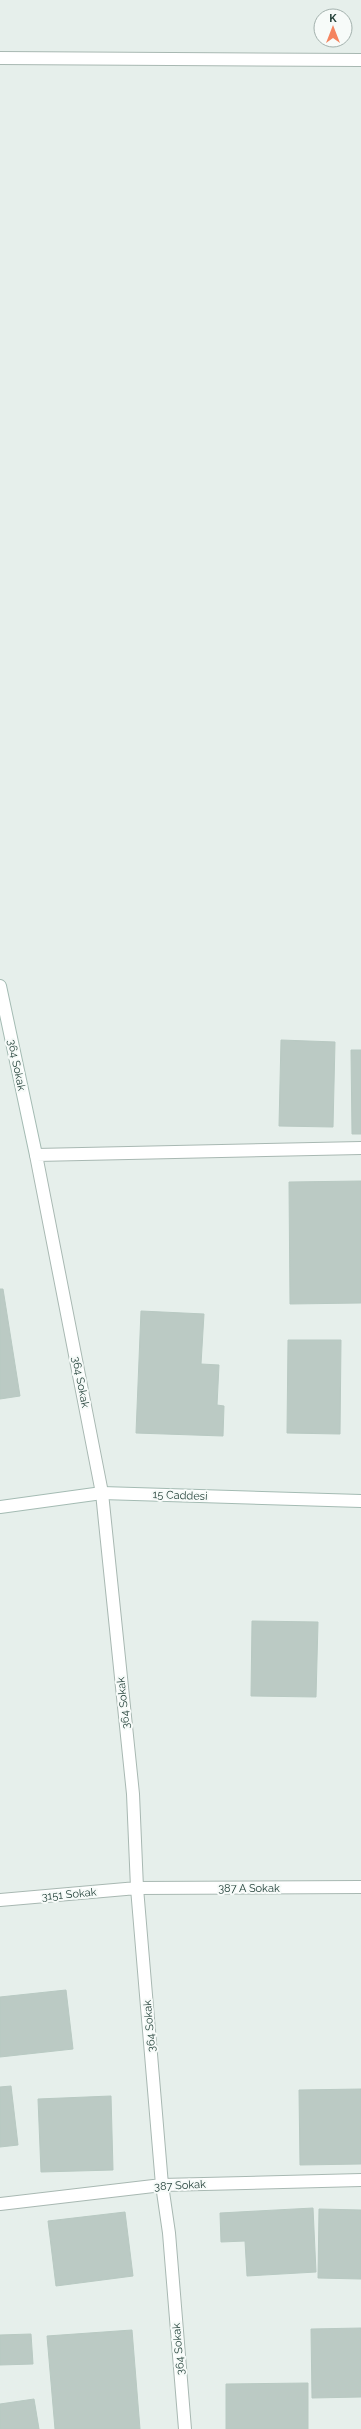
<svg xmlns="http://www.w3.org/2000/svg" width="361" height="2429" viewBox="0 0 361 2429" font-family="Raleway,sans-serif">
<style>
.building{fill:#bbcac4;stroke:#b8c9c2}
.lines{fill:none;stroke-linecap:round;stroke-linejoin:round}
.street-casing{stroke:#a8b8b2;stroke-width:14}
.secondary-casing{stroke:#a4bbb3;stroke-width:14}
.street{stroke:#fff;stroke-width:12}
.secondary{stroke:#fff;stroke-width:12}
.labels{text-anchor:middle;stroke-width:4;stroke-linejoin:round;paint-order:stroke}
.street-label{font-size:11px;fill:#24423a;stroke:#f7fbf9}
</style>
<rect width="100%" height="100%" fill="#e6efeb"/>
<path class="building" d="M281 1040 335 1042 333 1127 279 1126Z
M351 1050H361V1134H352Z
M361 1181V1303L290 1304 289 1182Z
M0 1289H3L20 1396 0 1399Z
M141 1311 204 1314 201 1364 219 1365 217 1405 224 1406 223 1436 136 1433Z
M288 1340H341L340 1434 287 1433Z
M252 1621 318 1622 316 1697 251 1696Z
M66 1990 73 2049 0 2057V1997Z
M11 2086 18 2145 0 2147V2087Z
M361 2089V2164L300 2165 299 2090Z
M111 2096 113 2170 41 2172 38 2099Z
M313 2208 316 2272 247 2276 245 2241 221 2242 220 2213Z
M319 2209 361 2210V2279L318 2278Z
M125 2212 133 2276 56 2286 48 2221Z
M361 2328V2397L312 2398 311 2329Z
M132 2330 140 2429H55L47 2336Z
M31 2334 33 2364 0 2365V2335Z
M308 2383V2429H226V2384Z
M34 2399 39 2429H0V2404Z"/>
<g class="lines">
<defs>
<path id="street" d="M0 58 361 60
M0 1900 137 1888 361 1887
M0 2204 162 2185 361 2180
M185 2429 169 2233 162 2185 137 1888 133 1794 102 1493 36 1155 361 1148"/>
<path id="secondary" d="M0 986 36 1155
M0 1507 102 1493 361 1501"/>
</defs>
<use href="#street" class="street-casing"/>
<use href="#secondary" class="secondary-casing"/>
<use href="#street" class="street"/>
<use href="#secondary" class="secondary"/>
</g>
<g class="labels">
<g class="street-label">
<text transform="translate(17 1065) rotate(78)" y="4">364 Sokak</text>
<text transform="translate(81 1382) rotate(79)" y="4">364 Sokak</text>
<text transform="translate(180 1495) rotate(2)" y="4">15 Caddesi</text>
<text transform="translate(123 1703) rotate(-96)" y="4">364 Sokak</text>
<text x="249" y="1892">387 A Sokak</text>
<text transform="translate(69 1894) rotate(-5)" y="4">3151 Sokak</text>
<text transform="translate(149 2026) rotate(-95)" y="4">364 Sokak</text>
<text transform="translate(180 2185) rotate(-3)" y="4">387 Sokak</text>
<text transform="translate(178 2349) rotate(-95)" y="4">364 Sokak</text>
</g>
</g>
<g transform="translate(333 28)"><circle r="19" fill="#f7fbf9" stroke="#a3b1ad"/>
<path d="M0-3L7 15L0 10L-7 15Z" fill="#f4845f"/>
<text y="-6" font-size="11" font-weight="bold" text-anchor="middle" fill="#24423a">K</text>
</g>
</svg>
